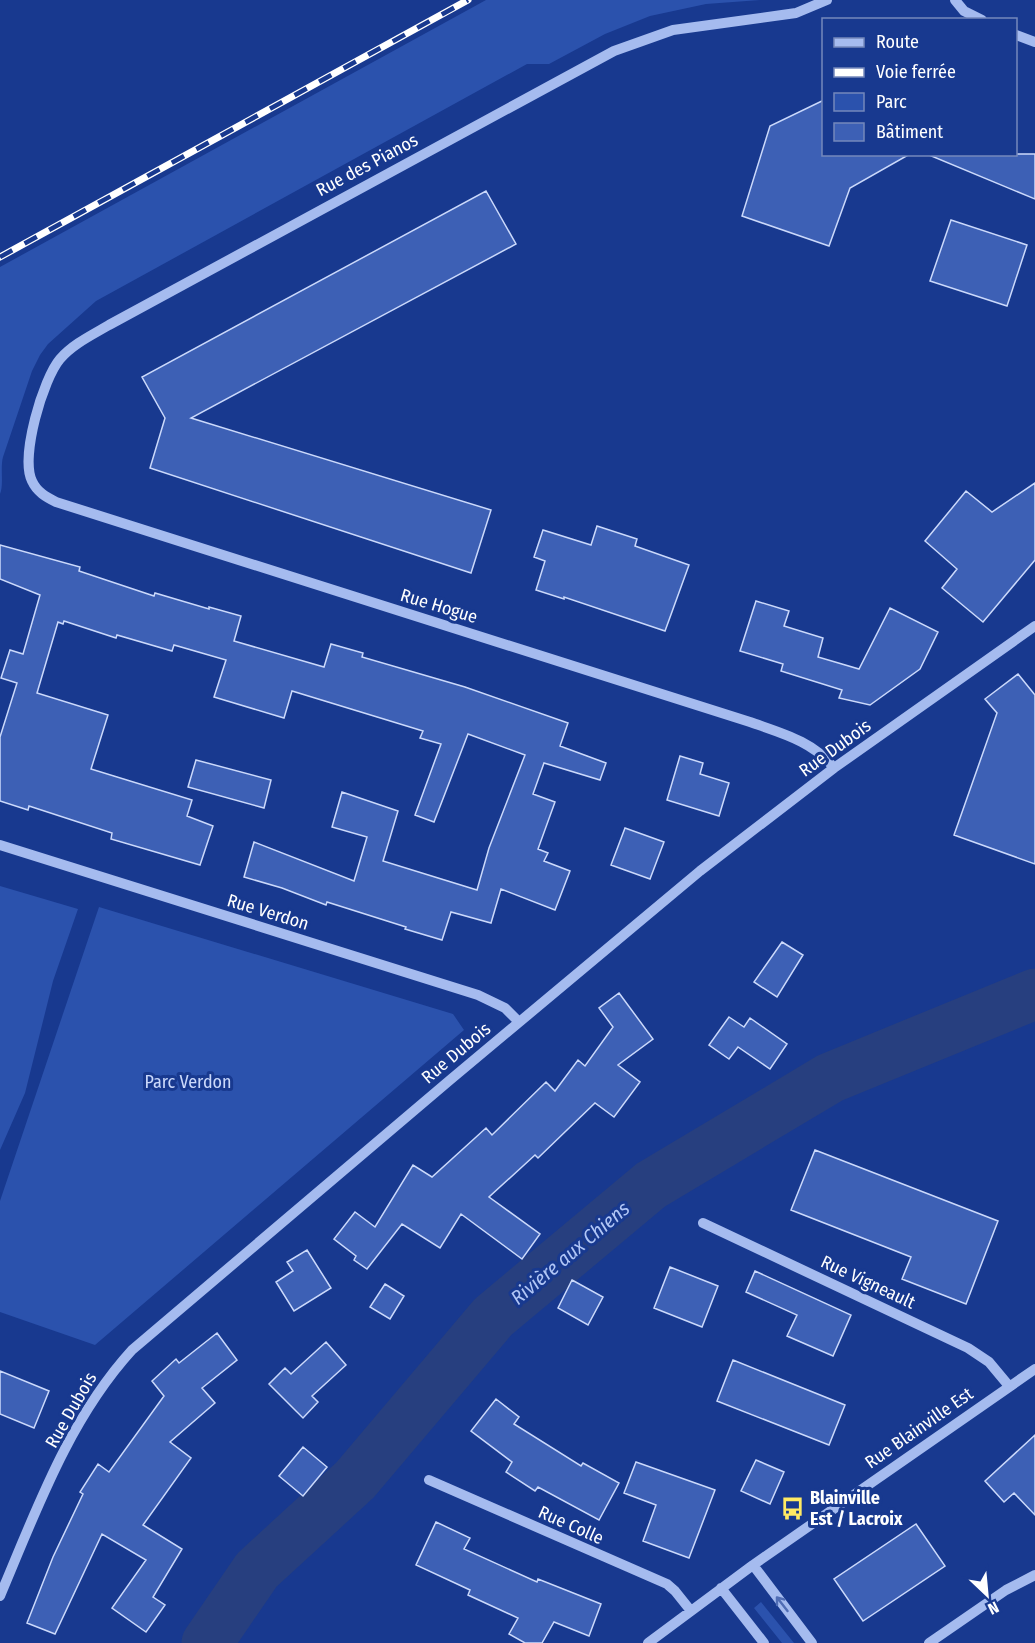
<svg xmlns="http://www.w3.org/2000/svg" width="1035" height="1643" viewBox="0 0 1035 1643" font-family="'Fira Sans Condensed',sans-serif">
<style>
.green{fill:#2b52ad}
.lines{fill:none;stroke-linecap:round;stroke-linejoin:round}
.river{stroke:#273f7f;stroke-width:51}
.building{fill:#3d60b5;stroke:#cbd9fb;stroke-width:1.5}
.minor{stroke:#a5bbef;stroke-width:10}
.rail-casing{stroke:#fff;stroke-width:7}
.rail{stroke:#18398f;stroke-width:4.5;stroke-dasharray:14;stroke-linecap:butt}
.oneway{stroke:#506db5}
.labels{text-anchor:middle;stroke-width:6;stroke-linejoin:round;paint-order:stroke}
.street-label{font-size:18px;fill:#fff;stroke:#18398f}
.park-label{font-size:18px;fill:#cbd9fb;stroke:#18398f}
.poi-label{font-size:18px;font-weight:bold;fill:#fff;stroke:#18398f;text-anchor:start}
.water-label{font-size:20px;font-style:italic;fill:#b1c6f6;stroke:#18398f}
</style>
<rect width="100%" height="100%" fill="#18398f"/>
<path class="green" d="M486 0H760L706 4 650 16 605 34 549 64H527L96 301 48 344 40 355 32 371 3 457C0 468 4 485 0 494V267Z
M0 886 78 909 53 981 25 1093 0 1150Z
M99 907 453 1014 464 1030 95 1345 0 1312V1201Z
M761 1602 794 1643H782L754 1608Z"/>
<g class="lines">
<path class="river" d="M207 1643 257 1570 355 1480 493 1317 651 1185 830 1078 1035 994"/>
</g>
<path class="building" d="M824 100V154H910L850 188 829 246 742 216 770 126Z
M929 154H1035V199L929 155Z
M486 191 516 244 191 418 491 510 471 573 150 468 165 418 142 377Z
M951 220 1027 245 1007 306 930 281Z
M1035 483V560L983 622 942 588 957 569 925 541 966 491 992 512Z
M597 526 637 539 635 546 689 565 665 631 564 597V599L536 590 545 561 534 557 543 530 591 545Z
M0 545 80 567 79 571 154 596 155 593 209 609V607L241 616 234 641 324 667 331 644 363 653 362 657 465 687 568 723 560 746 606 763 600 780 544 763 533 794 555 802 538 849 548 853 544 861 570 871 555 910 501 889 491 923 451 912 442 940 405 929 406 927 327 902 326 905 282 888 244 877 254 842 354 881 367 837 332 827 342 792 398 811 383 861 477 890 489 848 525 755 468 734 434 822 415 815 441 744 420 738 423 731 292 691 284 718 214 697 226 660 174 645 172 651 117 635 116 638 64 621 63 624 58 622 37 693 108 715 91 769 192 800 187 816 213 826 200 865 111 839 112 833 29 806 28 810 0 801V737L17 683 1 678 10 650 23 654 40 595 0 579Z
M756 601 789 611 784 626 823 638 818 657 859 669 890 608 938 632 920 669 870 705 839 698 842 690 781 671 783 664 740 651Z
M1018 674 1035 695V864L954 835 997 713 985 699Z
M680 756 703 763 700 774 729 783 719 816 667 800Z
M196 760 271 780 264 808 188 787Z
M625 828 664 842 650 879 611 865Z
M782 942 803 955 777 997 754 982Z
M619 993 653 1039 618 1065 640 1082 614 1117 595 1103 538 1158 535 1155 489 1197 540 1234 522 1259 461 1214 440 1248 402 1224 367 1269 354 1260 356 1256 334 1239 355 1212 375 1227 413 1165 432 1177 486 1128 492 1135 546 1082 555 1091 578 1060 585 1066 613 1027 599 1008Z
M729 1017 744 1027 750 1018 787 1044 770 1069 738 1047 729 1059 709 1045Z
M815 1150 998 1221 966 1304 902 1279 911 1257 791 1210Z
M307 1250 331 1288 294 1311 276 1282 293 1271 287 1262Z
M670 1267 718 1286 702 1327 654 1308Z
M755 1271 851 1315 833 1356 787 1336 797 1315 746 1292Z
M572 1280 603 1297 588 1325 558 1308Z
M385 1284 404 1296 390 1319 370 1307Z
M217 1333 237 1360 202 1388 215 1403 170 1442 191 1458 143 1525 182 1549 153 1597 165 1605 146 1632 112 1608 146 1560 102 1534 55 1634 27 1623 53 1557 83 1494 80 1492 98 1464 109 1472 164 1396 152 1381 176 1359 179 1363Z
M326 1342 346 1365 312 1396 318 1402 303 1418 269 1384 285 1368 291 1374Z
M733 1360 845 1405 829 1445 717 1401Z
M0 1371 49 1391 34 1428 0 1414Z
M496 1399 519 1417 514 1424 581 1466 583 1463 619 1483 599 1520 538 1487 535 1491 506 1472 512 1462 471 1431Z
M1035 1435V1515L1014 1493 1004 1502 985 1481Z
M303 1447 327 1467 303 1496 279 1476Z
M756 1460 784 1472 770 1504 741 1491Z
M636 1462 715 1490 689 1558 643 1541 656 1505 624 1493Z
M436 1522 470 1538 464 1549 537 1582 538 1579 601 1604 589 1636 554 1622 542 1643H525L509 1634 518 1618 468 1595 470 1590 416 1565Z
M916 1524 945 1566 863 1621 834 1579Z"/>
<g class="lines">
<path class="minor" d="M827 0 796 13 673 30 614 51 109 325C92 335 73 344 60 359 43 379 20 457 32 481 37 492 46 497 56 502L750 722C781 733 813 741 834 768
M955 0 964 11 982 20
M1016 35 1035 42
M0 845 478 995 505 1008 519 1022
M703 1223 968 1348 989 1362 1009 1386
M429 1480 667 1584 675 1591 691 1611
M753 1565 812 1643
M721 1588 764 1643
M0 1596C36 1511 69 1419 132 1350L450 1080 700 871 834 768 1035 626
M648 1643 753 1565 1035 1369
M929 1643 1006 1590 1035 1575"/>
<defs>
<path id="rail" d="M0 257 468 0"/>
</defs>
<use href="#rail" class="rail-casing"/>
<use href="#rail" class="rail"/>
</g>
<defs><path id="oneway-shaft" d="M-6 0H5M1.5-3L5.5 0L1.5 3" fill="none" stroke-width="1.6" stroke-linecap="round" stroke-linejoin="round" transform="scale(1.5)"/></defs>
<use class="oneway" href="#oneway-shaft" transform="translate(782 1604) rotate(-128)"/>
<defs>
<symbol id="bus-bare" viewBox="-9 -9 18 18"><path d="M-5-6H5V4H4V6H2V4H-2V6H-4V4H-5ZM-3.5-4V0h7V-4ZM-3.5 1.2v1.5H-2V1.2ZM2 1.2v1.5H3.5V1.2Z" fill="#ffea63" stroke="#18398f" stroke-width="2.5" paint-order="stroke"/></symbol>
</defs>
<g fill-rule="evenodd">
<use href="#bus-bare" x="776" y="1492" width="33" height="33"/>
</g>
<g class="labels">
<g class="street-label">
<text transform="translate(367 165) rotate(-28)" y="6">Rue des Pianos</text>
<text transform="translate(439 606) rotate(17)" y="6">Rue Hogue</text>
<text transform="translate(835 748) rotate(-36)" y="6">Rue Dubois</text>
<text transform="translate(268 912) rotate(17)" y="6">Rue Verdon</text>
<text transform="translate(456 1053) rotate(-40)" y="6">Rue Dubois</text>
<text transform="translate(868 1282) rotate(25)" y="6">Rue Vigneault</text>
<text transform="translate(71 1410) rotate(-60)" y="6">Rue Dubois</text>
<text transform="translate(919 1428) rotate(-35)" y="6">Rue Blainville Est</text>
<text transform="translate(571 1525) rotate(24)" y="6">Rue Colle</text>
</g>
<g class="park-label">
<text x="188" y="1088">Parc Verdon</text>
</g>
<g class="poi-label">
<text x="810" y="1504">Blainville<tspan x="810" dy="21">Est / Lacroix</tspan></text>
</g>
<g class="water-label">
<text transform="translate(570 1253) rotate(-40)" y="7">Rivière aux Chiens</text>
</g>
</g>
<rect x="822" y="18" width="195" height="138" fill="#18398f" stroke="#7488bc" stroke-width="1.5"/>
<rect x="834" y="38" width="30" height="9" fill="#a5bbef" stroke="#7488bc" stroke-width="1.5"/>
<text x="876" y="48" font-size="18" fill="#ffffff">Route</text>
<rect x="834" y="68" width="30" height="9" fill="#ffffff" stroke="#7488bc" stroke-width="1.5"/>
<text x="876" y="78" font-size="18" fill="#ffffff">Voie ferrée</text>
<rect x="834" y="93" width="30" height="18" fill="#2b52ad" stroke="#7488bc" stroke-width="1.5"/>
<text x="876" y="108" font-size="18" fill="#ffffff">Parc</text>
<rect x="834" y="123" width="30" height="18" fill="#3d60b5" stroke="#7488bc" stroke-width="1.5"/>
<text x="876" y="138" font-size="18" fill="#ffffff">Bâtiment</text>
<g transform="translate(987 1595) rotate(154)" stroke="#18398f" stroke-width="4.5" paint-order="stroke">
<path d="M0-4.5L10 22L0 15L-10 22Z" fill="#ffffff"/>
<text y="-9" font-size="16" font-weight="bold" text-anchor="middle" fill="#ffffff">N</text>
</g>
</svg>
